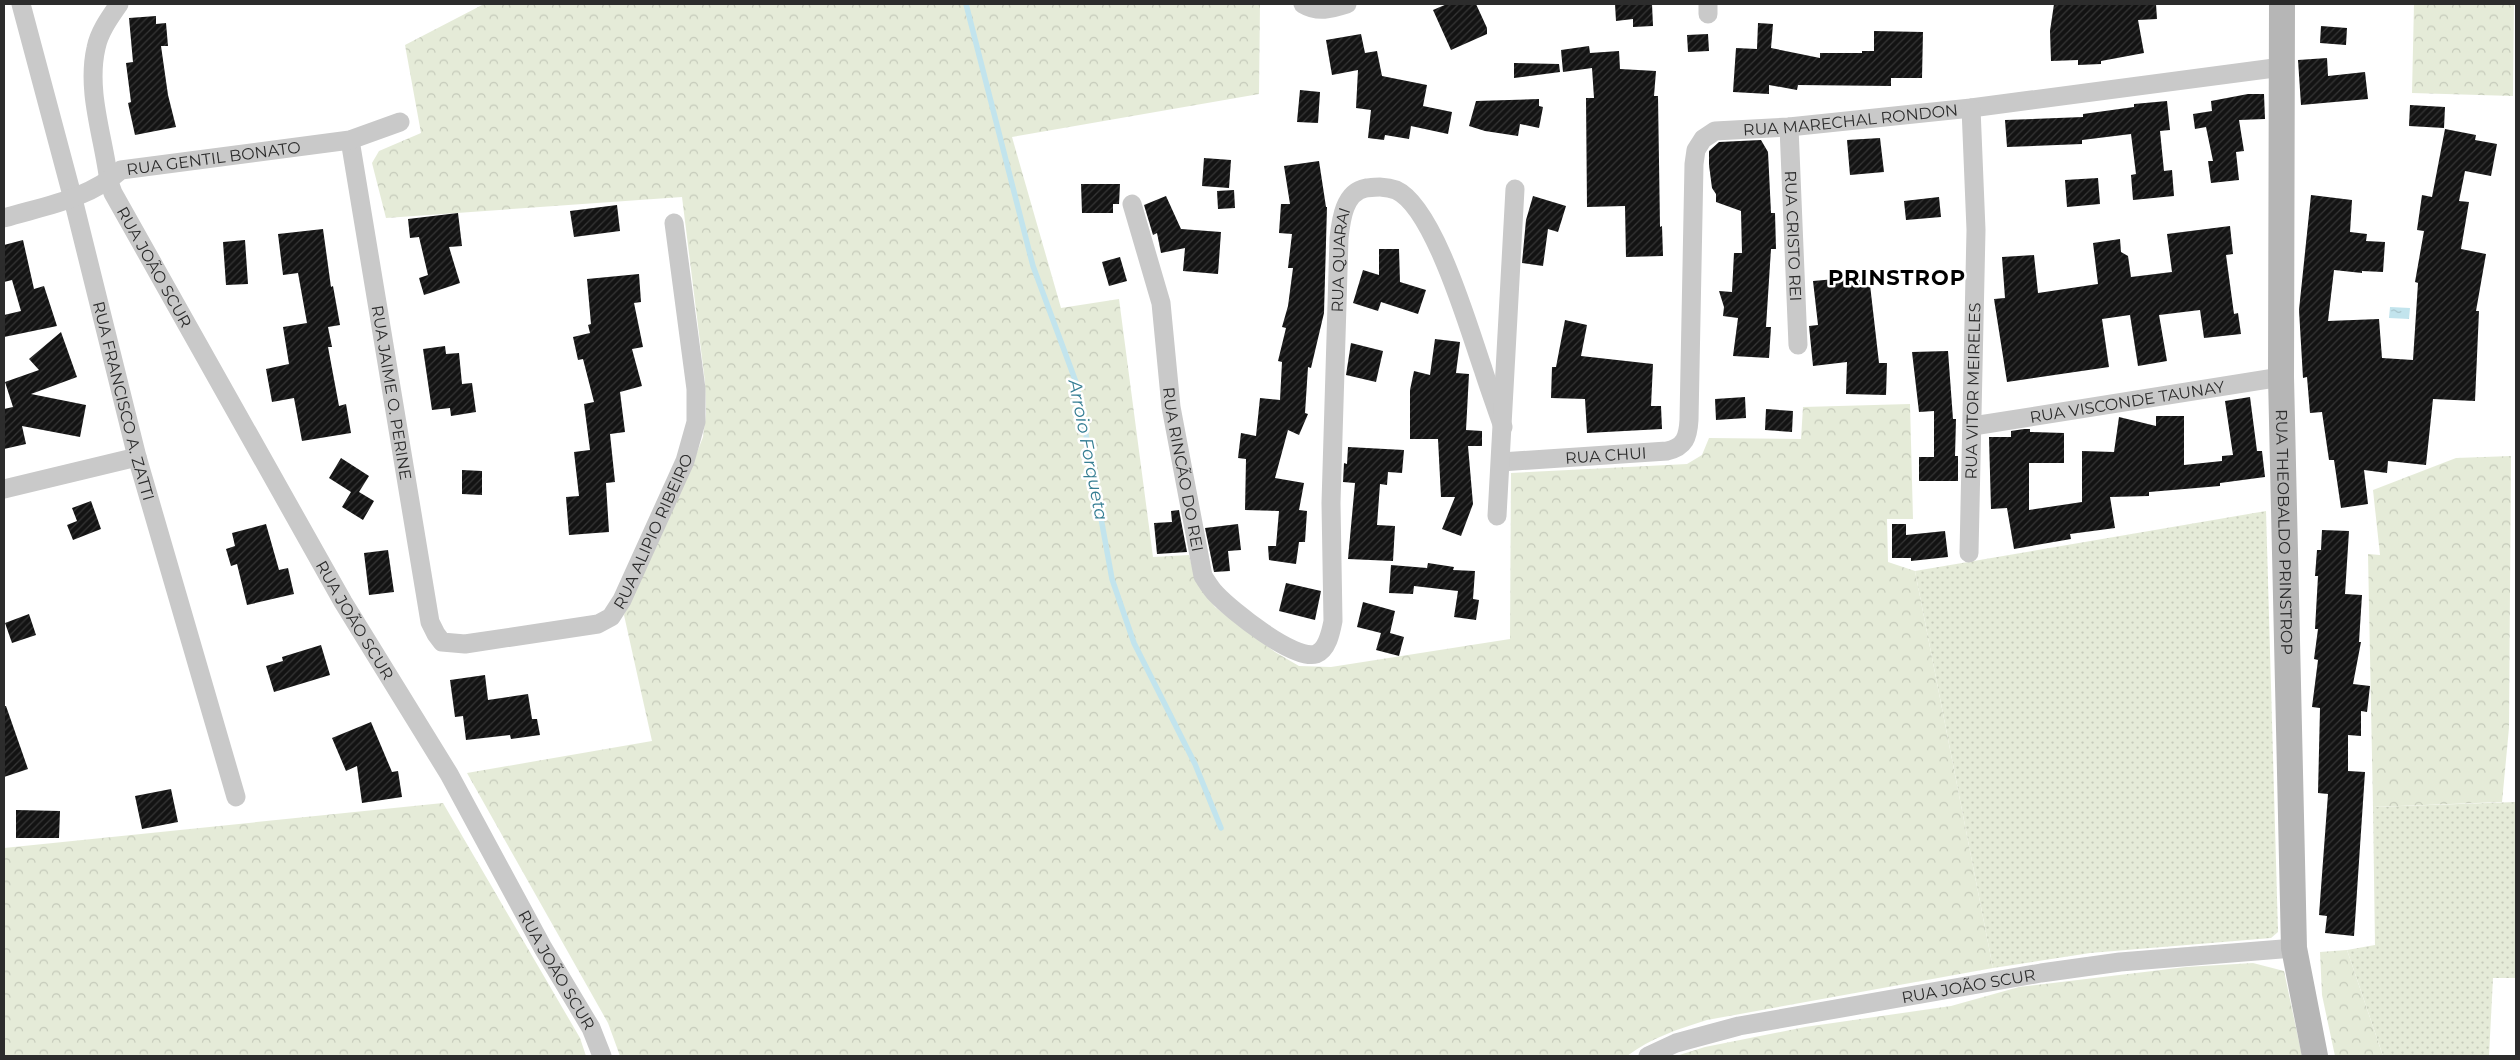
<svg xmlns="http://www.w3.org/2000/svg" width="2520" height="1060" viewBox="0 0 2520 1060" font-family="Montserrat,sans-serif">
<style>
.grass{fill:url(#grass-dots)}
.forest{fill:url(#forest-crowns)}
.water{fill:url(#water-ripples)}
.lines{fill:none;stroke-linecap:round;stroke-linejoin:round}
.stream{stroke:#c2e4ed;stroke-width:5.5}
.building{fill:url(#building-hatch)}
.street{stroke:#c9c9c9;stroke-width:19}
.secondary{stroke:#b6b6b6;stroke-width:26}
.labels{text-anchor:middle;stroke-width:5;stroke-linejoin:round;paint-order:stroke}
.street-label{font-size:16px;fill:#2c2c2c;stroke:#fff}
.water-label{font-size:18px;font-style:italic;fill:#357e93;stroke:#fff}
.district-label{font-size:21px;font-weight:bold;letter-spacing:1px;fill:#000;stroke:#fff}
</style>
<defs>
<pattern id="grass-dots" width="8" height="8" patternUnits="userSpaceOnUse" patternTransform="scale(1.25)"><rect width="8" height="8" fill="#e5ebd8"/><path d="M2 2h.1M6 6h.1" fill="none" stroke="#c5caba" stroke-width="1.8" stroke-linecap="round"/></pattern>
<pattern id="forest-crowns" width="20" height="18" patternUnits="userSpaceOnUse" patternTransform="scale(1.25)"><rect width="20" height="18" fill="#e5ebd8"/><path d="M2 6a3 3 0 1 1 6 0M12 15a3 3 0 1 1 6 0" fill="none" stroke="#c5caba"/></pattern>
<pattern id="water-ripples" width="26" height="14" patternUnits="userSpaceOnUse" patternTransform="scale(1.25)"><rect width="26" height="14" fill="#c2e4ed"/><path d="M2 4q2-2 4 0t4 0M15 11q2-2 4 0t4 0" fill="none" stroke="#a7c4cb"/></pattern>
<pattern id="building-hatch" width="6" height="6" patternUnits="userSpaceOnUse" patternTransform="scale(1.25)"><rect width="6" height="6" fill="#131313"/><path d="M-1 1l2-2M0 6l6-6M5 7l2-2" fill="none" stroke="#363636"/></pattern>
</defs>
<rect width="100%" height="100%" fill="#fff"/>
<path class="grass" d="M2266 511 2278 932 2271 938 2090 953 1993 968 1915 571Z
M2516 802V978H2493L2489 1056H2383L2347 950 2375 945 2373 807Z"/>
<path class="forest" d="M484 4H1260L1259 94 1012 137 1061 308 1119 299 1153 557 1189 555 1196 581 1215 607 1275 652 1299 666 1331 667 1510 639 1511 473 1687 464 1702 455 1709 438 1801 439 1803 407 1910 404 1913 519H1887L1888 562 1915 571 1993 968 1707 1020C1678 1029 1651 1038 1627 1056H620L608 1023 467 773 652 741 624 615 692 465 703 437 706 414 705 382 682 197 386 218 372 163 379 151 421 133 405 45Z
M2414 4H2514L2513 96 2412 93Z
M2511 456 2509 728 2502 802 2373 807 2368 554 2380 555 2373 490 2456 458Z
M443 803 580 1038 586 1056H4V848Z
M2347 950 2383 1056H2335L2322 995 2320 952Z
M2253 963 2284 971 2302 1056H1676L1705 1047 1805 1027 1951 1006 2019 987 2186 967Z"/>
<path class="water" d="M2390 307 2410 308 2409 319 2389 318Z"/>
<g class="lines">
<path class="stream" d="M966 4 1033 266 1077 385 1112 579 1134 643 1195 764 1221 828"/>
</g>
<path class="building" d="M1447 4H1476L1487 28V34L1451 50 1433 10Z
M1615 4H1652L1653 26 1633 27V19L1616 21Z
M2054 4H2156L2157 19 2138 20 2144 53 2101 61V64L2078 65V60L2051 61 2050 31Z
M156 16V24L166 23 168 46H161L168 95 176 127 135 135 128 103 131 102 126 63 133 62 129 18Z
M1758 23 1773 24 1771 48 1820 58V53H1862V51H1874V31L1923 32 1922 78H1891V86L1798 85 1797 90 1769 85V94L1733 92 1736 48 1757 49Z
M2321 26 2347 28 2346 45 2320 43Z
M1361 34 1365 53 1377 51 1382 76 1427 85 1423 106 1452 112 1448 134 1411 126 1409 139 1385 135 1384 140 1368 138 1371 110 1356 108 1358 70 1332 75 1326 40Z
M1708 34 1709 51 1688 52 1687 35Z
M1589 46 1590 53 1619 51 1620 69 1656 71 1654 96H1658L1660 227 1662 226 1663 256 1626 257 1625 206 1587 207 1586 98H1594L1592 68 1563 72 1561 50Z
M2327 58 2328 76 2365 72 2368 99 2301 105 2298 60Z
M1514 63 1559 64 1560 72 1514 78Z
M1300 90 1320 92 1318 123 1297 122Z
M2248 94H2264L2265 119 2239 120 2244 151 2236 152 2239 180 2211 183 2208 161H2213L2206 127 2195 129 2193 114 2212 111 2211 101Z
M1539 99V106L1543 107 1539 128 1520 124 1518 136 1485 131 1469 126 1476 101Z
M2167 101 2170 130 2160 131 2164 171 2172 170 2174 196 2133 200 2131 175 2136 174 2131 134 2082 140V144L2007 147 2005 120 2083 117V114L2134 107V104Z
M2410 105 2445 107 2444 128 2409 126Z
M2445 129 2476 135 2475 140 2497 144 2491 176 2465 171 2459 201 2469 202 2461 249 2486 254 2476 311H2479L2475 401 2433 399 2426 465 2388 461 2387 473 2364 470 2368 504 2341 508 2334 460H2329L2322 412 2310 413 2307 377 2303 378 2299 310 2311 195 2352 200 2350 232 2367 234 2366 241 2385 242 2383 272 2362 271V273L2334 270 2328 321 2379 319 2382 358 2413 360 2418 283 2415 282 2424 231 2417 230 2422 195 2432 197Z
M1880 138 1884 172 1850 175 1847 140Z
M1761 140 1768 152 1771 213H1775L1776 249H1771L1766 327H1771L1769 358 1733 356 1738 318 1723 316 1724 307 1719 291 1732 292 1734 253H1742L1741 211 1716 202V194L1712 188 1709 165V151L1719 142Z
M1204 158 1231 160 1229 188 1202 186Z
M1319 161 1326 207H1327L1324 313 1311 368 1308 367 1305 413 1308 414 1299 435 1288 430 1275 478 1304 483 1299 510 1307 511 1305 542H1299L1296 564 1269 560 1268 546H1276L1279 511 1245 510 1246 459 1238 458 1241 433 1256 436 1260 398 1280 400 1282 362 1278 361 1286 328 1282 327 1288 306 1293 268H1288L1292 234 1279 233 1281 204H1290L1284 166Z
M2098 178 2100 204 2067 207 2065 180Z
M1081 184H1120L1119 204H1113V213H1082Z
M1234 190 1235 208 1218 209 1217 191Z
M1166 196 1181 229 1221 232 1218 274 1183 271 1185 248 1161 253 1157 233 1153 235 1144 205Z
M1533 196 1566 206 1558 232 1548 229 1543 266 1522 263 1526 220Z
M1939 197 1941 217 1906 220 1904 201Z
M617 205 620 231 574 237 570 211Z
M458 213 462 246 449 247 460 283 424 295 419 278 428 275 419 237 410 238 408 219Z
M2230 226 2233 254 2226 255 2234 314 2238 313 2241 334 2204 338 2200 310 2159 315 2167 361 2138 366 2130 315 2102 319 2109 367 2007 382 1994 299 2005 298 2002 257 2034 255 2038 293 2098 284 2093 243 2120 239 2121 252 2128 256 2131 277 2172 272 2167 234Z
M323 229 331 287 333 286 340 325 328 327 332 347H328L339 406 346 404 351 433 302 441 294 398 272 402 266 369 289 364 283 327 307 323 298 273 283 275 278 234Z
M23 240 34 289 44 286 57 326 4 337V315L21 311 12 280 4 282V245Z
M245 240 248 284 226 285 223 242Z
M1379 249H1399L1400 282 1426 290 1418 314 1381 302 1378 311 1353 303 1363 270 1379 275Z
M1120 257 1127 281 1109 286 1102 262Z
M639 274 641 302 634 303 643 347 632 349 642 386 620 392 625 432 610 434 615 482 606 483 609 532 569 535 566 497 579 496 574 452 590 450 584 404 594 402 583 359 578 360 573 337 590 333 588 325 591 324 587 279Z
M1869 276 1879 363H1887L1886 395 1846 394 1847 362 1813 366 1809 326 1818 325 1813 281Z
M1565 320 1587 325 1581 356 1653 364 1651 406H1661L1662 429 1587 433 1585 399 1551 398 1552 367H1556Z
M61 332 77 377 31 394 86 405 80 437 22 426 26 444 4 449V409L13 407 5 382 39 370 29 359Z
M1435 339 1460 342 1456 373 1469 374 1466 430 1482 431V446H1468L1473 504 1461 536 1442 529 1455 497H1441L1438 439H1410V390L1414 371 1430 375Z
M1351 343 1383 351 1376 382 1346 375Z
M445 346 446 354 459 353 462 384 472 383 476 412 451 416 450 408 432 410 423 349Z
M1948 351 1953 419H1956L1955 456H1958V481H1919V457H1934V411L1919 412 1912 352Z
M1745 397 1746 418 1716 420 1715 399Z
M2250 397 2257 451H2262L2265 477 2220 483V486L2149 492V496L2110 497 2115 528 2070 534 2071 539 2014 549 2007 508 1991 509 1989 437H2011V431L2024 429H2030V432L2064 433V463H2029V510L2082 502V451L2114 452 2119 417 2156 426V416H2184V465L2222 461V456L2233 455 2225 401Z
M1766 409 1793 411 1792 432 1765 430Z
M1348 447 1404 450 1402 473 1388 472 1387 485 1380 484 1377 525 1395 526 1393 561 1348 559 1355 483 1343 482 1344 463 1347 464Z
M341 458 369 476 359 492 374 501 363 520 342 507 351 492 329 478Z
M462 470 482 471V495L462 494Z
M91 501 101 529 73 540 67 525 77 521 72 508Z
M1179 510 1187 552 1157 554 1154 523 1172 522 1171 511Z
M266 524 279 570 288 568 294 594 247 605 237 564 231 566 226 549 235 546 232 533Z
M1238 524 1241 550 1228 551 1230 571 1214 572 1205 528Z
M1892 524H1906V535L1945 531 1948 557 1911 561V558H1892Z
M2322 530 2349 531 2345 594 2362 595 2359 642H2361L2353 684 2370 686 2367 712 2361 711V736L2348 735V771L2365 772 2354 936 2325 933 2327 916 2319 915 2328 794 2318 793 2320 708 2312 707 2318 660 2314 659 2318 629H2315L2318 576H2315L2317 550H2321Z
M388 550 394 592 369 595 364 553Z
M1428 563 1454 567 1453 570 1475 571 1473 599 1479 600 1476 620 1454 617 1458 591 1414 586 1413 594 1389 593 1391 565 1427 568Z
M1286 583 1321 591 1315 620 1279 611Z
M1363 602 1395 611 1390 633 1404 637 1399 656 1376 650 1381 633 1357 627Z
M29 614 36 635 12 643 5 623Z
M321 645 330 675 274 692 266 666 283 661 282 657Z
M485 675 488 700 528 694 532 719H537L540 735 511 739 510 735 466 740 463 716 455 717 450 680Z
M4 706H6L28 769 4 777Z
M371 722 392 772 398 771 402 797 362 803 357 766 346 771 332 738Z
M171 789 178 822 142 829 135 796Z
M16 810 60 811 59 838H16Z"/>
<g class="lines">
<g class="street">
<path id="s1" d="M21 4 73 199 137 457 236 797"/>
<path id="s2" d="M119 4C110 17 99 32 96 48 86 92 104 138 109 182L113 193 343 602 449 774 543 948 591 1028 602 1056"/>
<path d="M1303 4C1318 13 1331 9 1347 4"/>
<path d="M1708 4V14"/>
<path id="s3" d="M1789 127 1798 345"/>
<path id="s4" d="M350 140 430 622 436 634 442 642 465 644 598 624 611 617 622 600 685 461 696 422V389L674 223"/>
<path id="s5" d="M1132 204 1161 303 1171 407 1203 576C1207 582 1211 589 1216 594 1231 610 1294 661 1316 654 1328 649 1331 631 1333 621L1331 503 1339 238C1341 220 1344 192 1366 188 1377 187 1385 186 1396 190 1434 207 1469 329 1483 369 1489 388 1496 407 1503 427"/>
<path id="s6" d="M4 218C44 206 89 199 121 170L350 140 400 122"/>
<path id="s7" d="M1973 426 2281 377"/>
<path id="s8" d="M1501 462 1667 451C1685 447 1688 437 1689 420L1694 164 1696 150 1703 139 1715 131 1789 127 1971 108 2282 67"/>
<path d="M4 489 137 457"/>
<path d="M1497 516 1515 189"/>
<path id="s9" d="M1969 553 1976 230 1971 108"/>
<path id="s10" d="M1648 1056 1676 1043 1739 1026 2041 973 2120 962 2294 948"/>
</g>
<path class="secondary" id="s11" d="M2282 4 2281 377 2294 948 2315 1056"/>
</g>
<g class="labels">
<g class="street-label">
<text dy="6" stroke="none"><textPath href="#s8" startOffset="642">RUA MARECHAL RONDON</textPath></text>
<text dy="6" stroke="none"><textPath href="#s6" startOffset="221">RUA GENTIL BONATO</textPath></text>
<text dy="6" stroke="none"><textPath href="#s3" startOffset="109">RUA CRISTO REI</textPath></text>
<text dy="6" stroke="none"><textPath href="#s5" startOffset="921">RUA QUARAI</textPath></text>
<text dy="6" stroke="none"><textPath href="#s2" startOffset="282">RUA JOÃO SCUR</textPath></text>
<text dy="6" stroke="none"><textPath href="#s9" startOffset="162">RUA VITOR MEIRELES</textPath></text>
<text dy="6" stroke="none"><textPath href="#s4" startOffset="256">RUA JAIME O. PERINE</textPath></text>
<text dy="6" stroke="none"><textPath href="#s1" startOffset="410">RUA FRANCISCO A. ZATTI</textPath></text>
<text dy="6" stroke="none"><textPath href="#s7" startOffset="156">RUA VISCONDE TAUNAY</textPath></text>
<text dy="6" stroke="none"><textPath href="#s8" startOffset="105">RUA CHUI</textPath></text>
<text dy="6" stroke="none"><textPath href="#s5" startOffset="271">RUA RINCÃO DO REI</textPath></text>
<text dy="6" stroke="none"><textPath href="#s4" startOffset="780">RUA ALIPIO RIBEIRO</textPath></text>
<text dy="6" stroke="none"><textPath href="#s11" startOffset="528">RUA THEOBALDO PRINSTROP</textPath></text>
<text dy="6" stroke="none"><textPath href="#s2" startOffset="688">RUA JOÃO SCUR</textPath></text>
<text dy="6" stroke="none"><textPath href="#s2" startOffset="1092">RUA JOÃO SCUR</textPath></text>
<text dy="6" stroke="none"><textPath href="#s10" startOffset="329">RUA JOÃO SCUR</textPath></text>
</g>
<g class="water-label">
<text transform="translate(1088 450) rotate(79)" y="6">Arroio Forqueta</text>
</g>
<g class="district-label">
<text x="1897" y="285">PRINSTROP</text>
</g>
</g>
<rect width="2520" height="1060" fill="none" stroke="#2c2c2c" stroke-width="10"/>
</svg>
